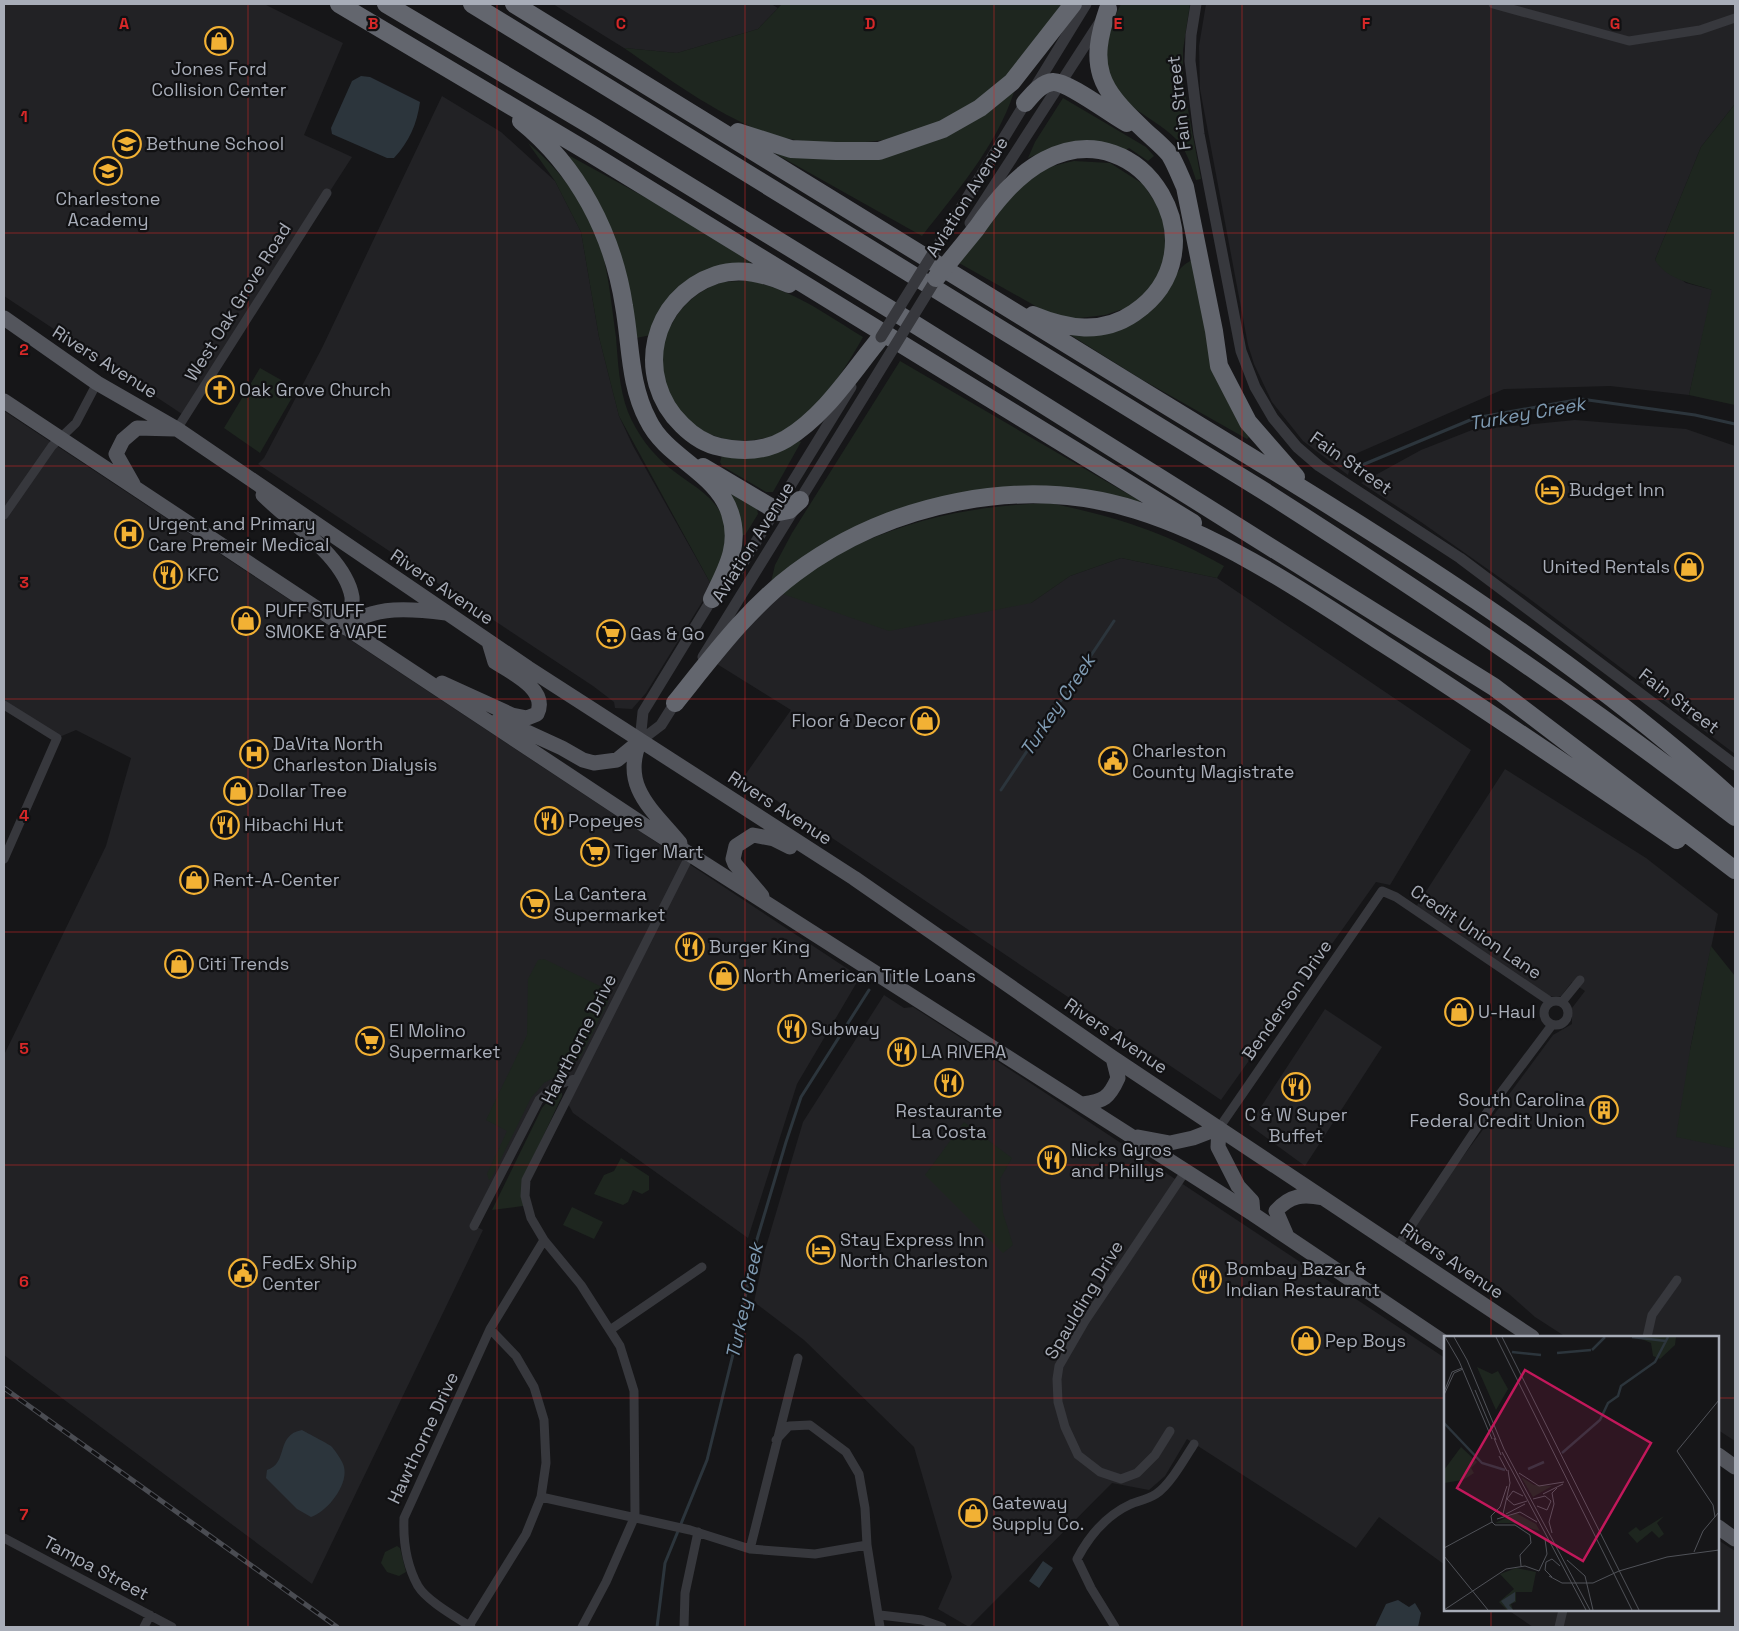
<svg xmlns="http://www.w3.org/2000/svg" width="1739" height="1631" viewBox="0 0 1739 1631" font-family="'Space Grotesk',sans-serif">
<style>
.built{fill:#222225}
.green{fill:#1e261f}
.water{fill:#2c353c}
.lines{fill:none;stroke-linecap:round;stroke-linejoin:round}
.stream{stroke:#2c353c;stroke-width:3}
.minor{stroke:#37383d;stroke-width:9}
.tertiary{stroke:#37383d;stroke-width:11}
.primary{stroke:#53555c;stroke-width:15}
.motorway{stroke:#63666e;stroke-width:18}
.rail-casing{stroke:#4a4c52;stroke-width:5}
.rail{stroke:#111113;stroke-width:3;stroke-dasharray:9;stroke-linecap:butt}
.tertiary-bridge{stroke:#37383d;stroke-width:11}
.motorway-bridge{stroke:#63666e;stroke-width:18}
.grid{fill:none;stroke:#d62828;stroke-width:1;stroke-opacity:0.55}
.labels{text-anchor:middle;stroke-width:4.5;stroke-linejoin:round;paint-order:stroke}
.poi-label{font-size:18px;fill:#a8adb8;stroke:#111113;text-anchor:start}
.street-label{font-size:18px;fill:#a8adb8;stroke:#111113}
.water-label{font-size:19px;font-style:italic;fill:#7f9bb3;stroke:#111113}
.inset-river{fill:none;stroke:#2c353c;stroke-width:2.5}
.inset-road{fill:none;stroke:#505258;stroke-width:1}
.view{fill:#c2185b;fill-opacity:0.15;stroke:#c2185b;stroke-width:2.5}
.inset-edge{fill:none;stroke:#a8adb8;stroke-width:2.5}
.grid-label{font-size:16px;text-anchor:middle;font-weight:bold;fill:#d62828;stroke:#111113;stroke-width:4.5;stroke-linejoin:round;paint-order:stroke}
</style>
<rect width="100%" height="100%" fill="#161618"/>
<path class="built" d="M4 4H264L343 43 304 135 352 157 185 416 4 296Z
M553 4H771L778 8 758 29 677 53 624 48Z
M1206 4H1735V104L1701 147 1655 260 1686 283 1713 290 1689 395 1610 386 1504 389 1353 455 1348 475 1303 441 1272 402 1254 364 1248 345 1200 89 1199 46Z
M442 96 501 132 555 181 581 232 599 337 619 416 633 446 712 586 646 693 632 709 615 708 614 702 593 686 258 464 264 458 322 348Z
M4 411 860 977 797 1084 748 1238 573 1113 566 1100 577 1079 555 1086 539 1100 475 1226 483 1230 312 1584 4 1355V1055L106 846 131 758 76 730 57 738 4 705Z
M1575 420 1686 429 1735 446V754L1527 597 1421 522 1361 483 1421 450 1472 430Z
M1121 558 1217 578 1471 750 1390 885 1376 882 1221 1100 743 778 791 710 717 664 748 624 780 593 1031 603 1070 576Z
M1505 769 1646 858 1718 914 1690 1050 1735 1149V1441L1718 1430V1337H1566L1535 1317 1509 1294 1410 1228 1553 1035 1572 1024V1008L1585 991 1572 982 1561 996H1549L1414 910Z
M884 995 904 1008 913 1007 997 1061 1445 1358V1565L1379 1517 1356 1548 1187 1439 1165 1476 1149 1490 1112 1483 969 1627 938 1609 952 1577 914 1447 804 1340 754 1302 765 1250 803 1122Z
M1325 1009 1382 1047 1305 1166 1249 1125Z
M1718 1540 1735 1551V1627H1533L1508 1610H1718Z"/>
<path class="green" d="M782 4H1066C1046 28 1028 55 1006 77 979 103 931 130 894 138 858 146 797 145 763 132 712 111 669 79 624 48L677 53 758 29Z
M1121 4H1190L1183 50V83L1201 179 1196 180C1191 165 1187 151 1176 139 1163 126 1147 118 1133 107 1096 76 1101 42 1121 4Z
M1014 92C996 147 957 191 922 236L767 149H910L935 141 967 124Z
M1063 98 1146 147 1154 156 1148 161 1129 148 1126 150C1088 138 1064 143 1028 158L1035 142Z
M1735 104V405L1689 395 1712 290C1692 283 1667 280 1655 260L1701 147Z
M528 143C553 163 583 200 595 229 608 263 611 302 616 337 618 362 619 388 628 412 637 434 652 454 671 469 699 491 728 501 727 543 727 556 716 573 712 586L619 416 599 337 581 232 555 181Z
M570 156 681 217 751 261 749 265 718 267 651 335 636 338 568 158Z
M1074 161 1110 163 1143 184 1163 214 1166 260 1151 288 1138 304 1105 315 1071 319 1046 312 959 263C983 230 1009 191 1045 170 1053 165 1065 163 1074 161Z
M1192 260 1250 436 1247 439 1141 379 1069 334C1109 329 1139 331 1164 294 1173 281 1177 267 1192 260Z
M751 281C793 290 827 315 863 337 843 373 811 424 769 437 706 455 651 405 664 340 666 333 671 326 674 320 684 302 704 287 724 282 733 281 742 281 751 281Z
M900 361 1140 501 1138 504 965 493 771 582 775 565 792 533Z
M260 368 297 389 260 453 224 428Z
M799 441 801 442 773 492H766L722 466 720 462 722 455 791 445Z
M726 489 757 509 758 514 745 535H741Z
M1050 503C1117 517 1164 532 1224 566L1217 578 1121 558 1070 576 1031 603 889 631 780 593C806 575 832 556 861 543 921 516 984 505 1050 503Z
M1711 946 1735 976V1149L1676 1137 1690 1050Z
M544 959 602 987 608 994V1002L581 1056 568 1070 544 1083 531 1098 492 1177 489 1180 487 1174 507 1131 486 1120 527 1035 528 979 538 960Z
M559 1092 562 1093V1096L526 1173 523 1206 492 1210 542 1108 552 1096Z
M964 1122 1012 1158 1000 1179 1003 1213 1013 1245 1003 1253 925 1175Z
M621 1158 649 1176V1190L642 1194 633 1190 628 1202 623 1205 594 1194 604 1175 614 1171Z
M572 1207 603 1222 594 1239 563 1225Z
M397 1546 400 1548 406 1572 399 1576 387 1572 381 1563 385 1552Z"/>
<path class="water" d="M361 76 370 77 420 102C417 124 409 142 394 158H387L332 134 331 128 352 81Z
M302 1430C307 1433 331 1445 332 1447 336 1452 341 1459 343 1464 351 1483 327 1512 311 1517L297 1509 266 1478 267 1470C289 1463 275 1435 302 1430Z
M1043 1561 1053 1568 1039 1588 1029 1581Z
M1398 1600 1409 1607 1415 1603 1421 1613 1418 1627H1375L1386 1604Z"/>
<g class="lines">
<path class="stream" d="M1355 468 1475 418 1581 399 1695 415 1735 424
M1001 790 1114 621
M657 1627 665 1563 707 1460 739 1330 755 1246 786 1142 801 1097 869 990"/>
<path class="minor" d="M1493 4 1629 41 1700 30 1735 18
M177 429 327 193
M4 515 52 446 76 423 97 383
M4 705 57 738 4 859
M1544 1013a12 12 0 1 1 24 0a12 12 0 1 1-24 0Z
M1562 1002 1580 980
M1219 1128 1382 891 1396 897 1551 1002
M474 1226 539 1100 555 1086 577 1078
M1397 1247 1494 1102 1552 1025
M610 1330 702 1267
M1647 1337 1652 1315 1677 1280
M1170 1431 1155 1455 1137 1473 1121 1479 1100 1472 1078 1455 1065 1427 1058 1402 1057 1379 1059 1366 1085 1321 1185 1172
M776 1440 789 1426 810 1425 846 1452 859 1474 865 1508 867 1545 880 1627
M541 1497 690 1530 750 1549 815 1554 867 1545
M4 1538 172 1627
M750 1549 798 1358
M880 1615 922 1620 942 1627
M469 1626 526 1534 541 1497 546 1463 544 1420 534 1387 516 1356 490 1329
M144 1627 150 1615
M471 1627C456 1617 427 1601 418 1586 407 1566 403 1541 404 1518L490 1329 544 1240
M582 1627 606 1582 635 1516 634 1391 620 1346 581 1285 544 1240 531 1218 525 1196 526 1180 690 855
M684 1627 685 1593 698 1532
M1115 1627 1091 1588 1077 1559C1089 1536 1107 1515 1131 1504 1139 1501 1148 1499 1156 1494 1170 1485 1185 1458 1194 1444
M1559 1627 1563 1610"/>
<path class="tertiary" d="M1196 4 1191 35 1190 61 1199 134 1241 351 1255 387 1273 418 1297 447 1319 466 1460 558 1735 765
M956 216 1086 4
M970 223 1100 22
M703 657 872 383
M640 741 643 712 712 599 738 571 851 387
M640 741 661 725 678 698"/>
<path class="primary" d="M4 318 97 383 177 429 528 668 854 878 1113 1058 1532 1337
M4 401 647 827 1253 1214 1445 1343
M133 484 116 454 123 440 137 428 175 429
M263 495C291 523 345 557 352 597 353 608 349 618 346 628
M346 628C371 604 415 609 446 613
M442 683 512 715 527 718 537 714C549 690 511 672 495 662L489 642
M499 719 562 748 583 760 594 763 617 760 640 741
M640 741C620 787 654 811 680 843
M762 896 735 864 733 859 736 846 753 835 774 839 790 847
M1083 1104C1104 1101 1109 1098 1118 1078L1113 1058
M1219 1128 1218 1147 1238 1186 1252 1201 1253 1214
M1138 1137 1170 1143 1193 1138 1219 1128
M1286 1234 1276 1211C1290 1195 1303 1194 1323 1198
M1718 1455 1735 1467
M1718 1527 1735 1539"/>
<path class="motorway" d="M339 4 590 153 1193 523
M386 4 590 125 919 327 1494 687 1735 870
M472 4 1264 491C1425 594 1584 700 1735 817
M514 4C726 135 938 266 1151 396 1352 519 1561 642 1735 801
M1108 9C1088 67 1099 88 1142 128 1151 137 1162 145 1170 155 1176 165 1180 176 1185 187L1214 331 1219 366 1248 422 1296 477
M1025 103C1032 95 1041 83 1053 82 1067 81 1112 115 1127 123
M521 121C578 167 613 234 624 306 631 345 629 384 648 420 666 458 717 472 730 513 741 546 726 570 712 599
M738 132 791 149 836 151H879L943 129 980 108 1012 82 1073 4
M976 229C994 203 1016 175 1045 160 1143 109 1226 251 1134 313 1102 335 1067 329 1033 315
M789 284C766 274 741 267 716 275 651 297 633 377 682 425 693 436 705 444 720 447 742 452 766 451 786 439 826 415 852 372 881 337
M703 467 779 512 789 510 800 500
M675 703C712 657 748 608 795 573 889 503 1022 474 1136 510 1226 538 1305 593 1384 644 1483 707 1580 774 1677 840"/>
<defs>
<path id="rail" d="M4 1388 337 1627"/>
</defs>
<use href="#rail" class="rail-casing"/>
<use href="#rail" class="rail"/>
<path class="tertiary-bridge" d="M881 337 956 216
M872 383 939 274"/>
<path class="motorway-bridge" d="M936 278 976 229"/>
</g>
<path class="grid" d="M248 4V1627M497 4V1627M745 4V1627M994 4V1627M1242 4V1627M1491 4V1337M4 233H1735M4 466H1735M4 699H1735M4 932H1735M4 1165H1735M4 1398H1445M1718 1398H1735M1491 1610V1627"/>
<defs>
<symbol id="shop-ring" viewBox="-11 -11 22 22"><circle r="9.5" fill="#111113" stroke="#f2b134" stroke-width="1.5"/><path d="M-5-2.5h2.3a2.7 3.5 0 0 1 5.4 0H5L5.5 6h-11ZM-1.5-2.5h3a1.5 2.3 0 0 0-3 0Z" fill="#f2b134"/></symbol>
<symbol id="school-ring" viewBox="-11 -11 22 22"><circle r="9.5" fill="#111113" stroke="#f2b134" stroke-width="1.5"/><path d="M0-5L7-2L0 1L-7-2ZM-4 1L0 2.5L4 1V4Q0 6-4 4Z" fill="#f2b134"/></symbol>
<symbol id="church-ring" viewBox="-11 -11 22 22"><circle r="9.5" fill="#111113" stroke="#f2b134" stroke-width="1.5"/><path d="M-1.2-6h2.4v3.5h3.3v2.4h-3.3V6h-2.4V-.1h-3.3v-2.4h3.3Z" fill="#f2b134"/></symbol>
<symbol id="hotel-ring" viewBox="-11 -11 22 22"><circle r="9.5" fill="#111113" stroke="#f2b134" stroke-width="1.5"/><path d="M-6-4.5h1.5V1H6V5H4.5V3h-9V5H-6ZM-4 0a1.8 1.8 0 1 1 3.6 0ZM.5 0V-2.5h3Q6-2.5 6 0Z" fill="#f2b134"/></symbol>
<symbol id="hospital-ring" viewBox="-11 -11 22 22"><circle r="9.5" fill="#111113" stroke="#f2b134" stroke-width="1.5"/><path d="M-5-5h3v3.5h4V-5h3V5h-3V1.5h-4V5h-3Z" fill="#f2b134"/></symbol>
<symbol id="restaurant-ring" viewBox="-11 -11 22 22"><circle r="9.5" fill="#111113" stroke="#f2b134" stroke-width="1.5"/><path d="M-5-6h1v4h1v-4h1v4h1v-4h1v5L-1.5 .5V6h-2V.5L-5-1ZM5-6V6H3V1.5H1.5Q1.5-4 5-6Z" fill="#f2b134"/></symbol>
<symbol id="supermarket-ring" viewBox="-11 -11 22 22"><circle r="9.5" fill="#111113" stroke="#f2b134" stroke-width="1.5"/><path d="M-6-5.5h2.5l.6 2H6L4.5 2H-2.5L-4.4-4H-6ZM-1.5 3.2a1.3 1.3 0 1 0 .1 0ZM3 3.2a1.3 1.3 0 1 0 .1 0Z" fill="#f2b134"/></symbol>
<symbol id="civic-ring" viewBox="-11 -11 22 22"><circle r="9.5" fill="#111113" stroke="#f2b134" stroke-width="1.5"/><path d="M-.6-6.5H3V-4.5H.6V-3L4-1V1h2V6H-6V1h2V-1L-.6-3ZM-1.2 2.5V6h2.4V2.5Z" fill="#f2b134"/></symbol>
<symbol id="building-ring" viewBox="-11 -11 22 22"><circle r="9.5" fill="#111113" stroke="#f2b134" stroke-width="1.5"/><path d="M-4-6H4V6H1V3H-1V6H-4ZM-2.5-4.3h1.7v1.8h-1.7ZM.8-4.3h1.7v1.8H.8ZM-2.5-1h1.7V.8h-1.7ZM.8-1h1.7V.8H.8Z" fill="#f2b134"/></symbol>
</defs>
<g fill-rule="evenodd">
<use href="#shop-ring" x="203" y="25" width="32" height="32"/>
<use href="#school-ring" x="111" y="128" width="32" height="32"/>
<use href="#school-ring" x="92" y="155" width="32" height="32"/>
<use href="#church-ring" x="204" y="374" width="32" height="32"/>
<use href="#hotel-ring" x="1534" y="474" width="32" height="32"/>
<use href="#hospital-ring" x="113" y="518" width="32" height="32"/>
<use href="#shop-ring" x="1673" y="551" width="32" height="32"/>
<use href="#restaurant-ring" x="152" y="559" width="32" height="32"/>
<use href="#shop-ring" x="230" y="605" width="32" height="32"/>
<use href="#supermarket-ring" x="595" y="618" width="32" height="32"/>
<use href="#shop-ring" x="909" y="705" width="32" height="32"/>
<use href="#hospital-ring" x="238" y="738" width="32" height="32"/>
<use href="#civic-ring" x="1097" y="745" width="32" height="32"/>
<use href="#shop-ring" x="222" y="775" width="32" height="32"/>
<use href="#restaurant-ring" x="533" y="805" width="32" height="32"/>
<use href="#restaurant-ring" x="209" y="809" width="32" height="32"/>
<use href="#supermarket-ring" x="579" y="836" width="32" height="32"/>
<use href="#shop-ring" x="178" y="864" width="32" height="32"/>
<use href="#supermarket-ring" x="519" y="888" width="32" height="32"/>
<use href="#restaurant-ring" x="674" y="931" width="32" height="32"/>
<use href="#shop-ring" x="163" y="948" width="32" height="32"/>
<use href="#shop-ring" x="708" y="960" width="32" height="32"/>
<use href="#shop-ring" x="1443" y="996" width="32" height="32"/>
<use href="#restaurant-ring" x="776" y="1013" width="32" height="32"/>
<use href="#supermarket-ring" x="354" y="1025" width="32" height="32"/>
<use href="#restaurant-ring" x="886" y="1036" width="32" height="32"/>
<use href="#restaurant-ring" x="933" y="1067" width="32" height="32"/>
<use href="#restaurant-ring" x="1280" y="1071" width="32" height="32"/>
<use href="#building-ring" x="1588" y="1094" width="32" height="32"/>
<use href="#restaurant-ring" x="1036" y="1144" width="32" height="32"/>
<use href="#hotel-ring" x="805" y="1234" width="32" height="32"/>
<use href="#civic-ring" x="227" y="1257" width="32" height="32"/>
<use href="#restaurant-ring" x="1191" y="1263" width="32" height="32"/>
<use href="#shop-ring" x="1290" y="1325" width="32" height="32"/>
<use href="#shop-ring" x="957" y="1497" width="32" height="32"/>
</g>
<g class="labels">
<g class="poi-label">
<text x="219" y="75" text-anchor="middle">Jones Ford<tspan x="219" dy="21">Collision Center</tspan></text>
<text x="146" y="150">Bethune School</text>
<text x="108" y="205" text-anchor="middle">Charlestone<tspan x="108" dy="21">Academy</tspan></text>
<text x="239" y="396">Oak Grove Church</text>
<text x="1569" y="496">Budget Inn</text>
<text x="148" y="530">Urgent and Primary<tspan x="148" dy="21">Care Premeir Medical</tspan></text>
<text x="1670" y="573" text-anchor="end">United Rentals</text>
<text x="187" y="581">KFC</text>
<text x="265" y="617">PUFF STUFF<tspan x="265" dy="21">SMOKE &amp; VAPE</tspan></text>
<text x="630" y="640">Gas &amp; Go</text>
<text x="906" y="727" text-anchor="end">Floor &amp; Decor</text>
<text x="273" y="750">DaVita North<tspan x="273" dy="21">Charleston Dialysis</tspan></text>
<text x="1132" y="757">Charleston<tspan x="1132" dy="21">County Magistrate</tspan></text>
<text x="257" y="797">Dollar Tree</text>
<text x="568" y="827">Popeyes</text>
<text x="244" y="831">Hibachi Hut</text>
<text x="614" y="858">Tiger Mart</text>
<text x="213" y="886">Rent-A-Center</text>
<text x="554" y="900">La Cantera<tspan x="554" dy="21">Supermarket</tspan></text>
<text x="709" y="953">Burger King</text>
<text x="198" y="970">Citi Trends</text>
<text x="743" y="982">North American Title Loans</text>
<text x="1478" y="1018">U-Haul</text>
<text x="811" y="1035">Subway</text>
<text x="389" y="1037">El Molino<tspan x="389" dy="21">Supermarket</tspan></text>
<text x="921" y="1058">LA RIVERA</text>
<text x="1585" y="1106" text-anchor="end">South Carolina<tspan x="1585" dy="21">Federal Credit Union</tspan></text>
<text x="949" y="1117" text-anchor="middle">Restaurante<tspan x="949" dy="21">La Costa</tspan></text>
<text x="1296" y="1121" text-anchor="middle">C &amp; W Super<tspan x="1296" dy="21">Buffet</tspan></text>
<text x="1071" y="1156">Nicks Gyros<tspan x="1071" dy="21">and Phillys</tspan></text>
<text x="840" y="1246">Stay Express Inn<tspan x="840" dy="21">North Charleston</tspan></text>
<text x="262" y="1269">FedEx Ship<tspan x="262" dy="21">Center</tspan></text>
<text x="1226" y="1275">Bombay Bazar &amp;<tspan x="1226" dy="21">Indian Restaurant</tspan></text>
<text x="1325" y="1347">Pep Boys</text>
<text x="992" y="1509">Gateway<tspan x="992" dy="21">Supply Co.</tspan></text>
</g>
<g class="street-label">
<text transform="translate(1179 103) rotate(-97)" y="6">Fain Street</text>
<text transform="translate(967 197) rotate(-58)" y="6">Aviation Avenue</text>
<text transform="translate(238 302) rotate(-58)" y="6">West Oak Grove Road</text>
<text transform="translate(105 362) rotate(32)" y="6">Rivers Avenue</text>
<text transform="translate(1351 463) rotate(35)" y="6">Fain Street</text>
<text transform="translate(753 542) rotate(-58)" y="6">Aviation Avenue</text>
<text transform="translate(442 587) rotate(34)" y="6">Rivers Avenue</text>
<text transform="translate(1679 701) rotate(37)" y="6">Fain Street</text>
<text transform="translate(780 808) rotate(33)" y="6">Rivers Avenue</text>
<text transform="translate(1476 932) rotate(34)" y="6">Credit Union Lane</text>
<text transform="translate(1287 1000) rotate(-55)" y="6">Benderson Drive</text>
<text transform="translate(1116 1036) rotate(34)" y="6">Rivers Avenue</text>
<text transform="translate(579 1039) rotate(-63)" y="6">Hawthorne Drive</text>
<text transform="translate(1452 1261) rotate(34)" y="6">Rivers Avenue</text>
<text transform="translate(1084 1300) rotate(-59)" y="6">Spaulding Drive</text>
<text transform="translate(423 1438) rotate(-65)" y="6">Hawthorne Drive</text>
<text transform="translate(96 1568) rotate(28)" y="6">Tampa Street</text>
</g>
<g class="water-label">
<text transform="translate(1527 413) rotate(-10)" y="7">Turkey Creek</text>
<text transform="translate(1057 705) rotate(-56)" y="7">Turkey Creek</text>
<text transform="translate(744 1301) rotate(-78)" y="7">Turkey Creek</text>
</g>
</g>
<g transform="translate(1444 1336)">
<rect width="275" height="275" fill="#161618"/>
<path d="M193 1H232L231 9 216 23 209 20 207 7ZM33 31 48 38 54 35 64 53 52 74ZM17 111 33 126 27 132 30 137 19 144 0 147V134ZM77 141 90 149 108 150 89 161ZM72 177 92 188 96 195 68 187H51ZM220 180 213 187 220 198 215 202 208 195 193 207 184 197 192 191 196 195ZM72 232 92 236 88 256H72V266L67 268 69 274H63L55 266 70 253 56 238Z" fill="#1e261f"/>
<path d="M71 256V265L65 269 69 274H64L57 265Z" fill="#2c353c"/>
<path class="inset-river" d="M188 1 222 5M148 14 161 1M68 16 97 19M113 17 147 14M0 87 38 127 61 134M118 117 156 84 164 67 174 60 177 50 211 26 224 1M84 133 100 126"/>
<path class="inset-road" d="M1 1 15 25 48 103M10 1 23 24 60 113 146 274M52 1 188 274M58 1 195 274M31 54 52 104M0 56 8 36 18 32M0 59 10 37 19 33M50 102 57 119M58 116 142 274M55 120 63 135M75 137 95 150 120 146M99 158 119 148M79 160 69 155 63 163 70 169 83 165M89 163 101 160 107 165 103 174 93 170M59 178 66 147 64 134M62 178 81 168M271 181 269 169 233 115 275 64M53 183 76 176 93 186M48 186 47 180 56 171 63 150M48 186 51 189H71L86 199 87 207 76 219 77 230M108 197 105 186 110 168 108 157 113 152M0 212 48 186M250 216 259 195 275 176M0 220 44 274M123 224 141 240 149 274M95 235 103 218 101 203M105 240 118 247H149L175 235 223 221 275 214M108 241 101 234 102 226 108 223 116 230M0 274 62 233 81 230 95 235"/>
<path class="view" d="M81 34 207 107 139 225 13 152Z"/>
<rect width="275" height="275" class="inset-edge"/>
</g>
<g class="grid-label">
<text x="124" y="29">A</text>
<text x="373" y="29">B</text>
<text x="621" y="29">C</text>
<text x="870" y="29">D</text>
<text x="1118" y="29">E</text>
<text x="1366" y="29">F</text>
<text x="1615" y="29">G</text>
<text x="24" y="122">1</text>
<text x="24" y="355">2</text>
<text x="24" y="588">3</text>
<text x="24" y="821">4</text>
<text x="24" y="1054">5</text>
<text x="24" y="1287">6</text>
<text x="24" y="1520">7</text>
</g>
<rect width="1739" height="1631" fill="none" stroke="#a8adb8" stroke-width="10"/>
</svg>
